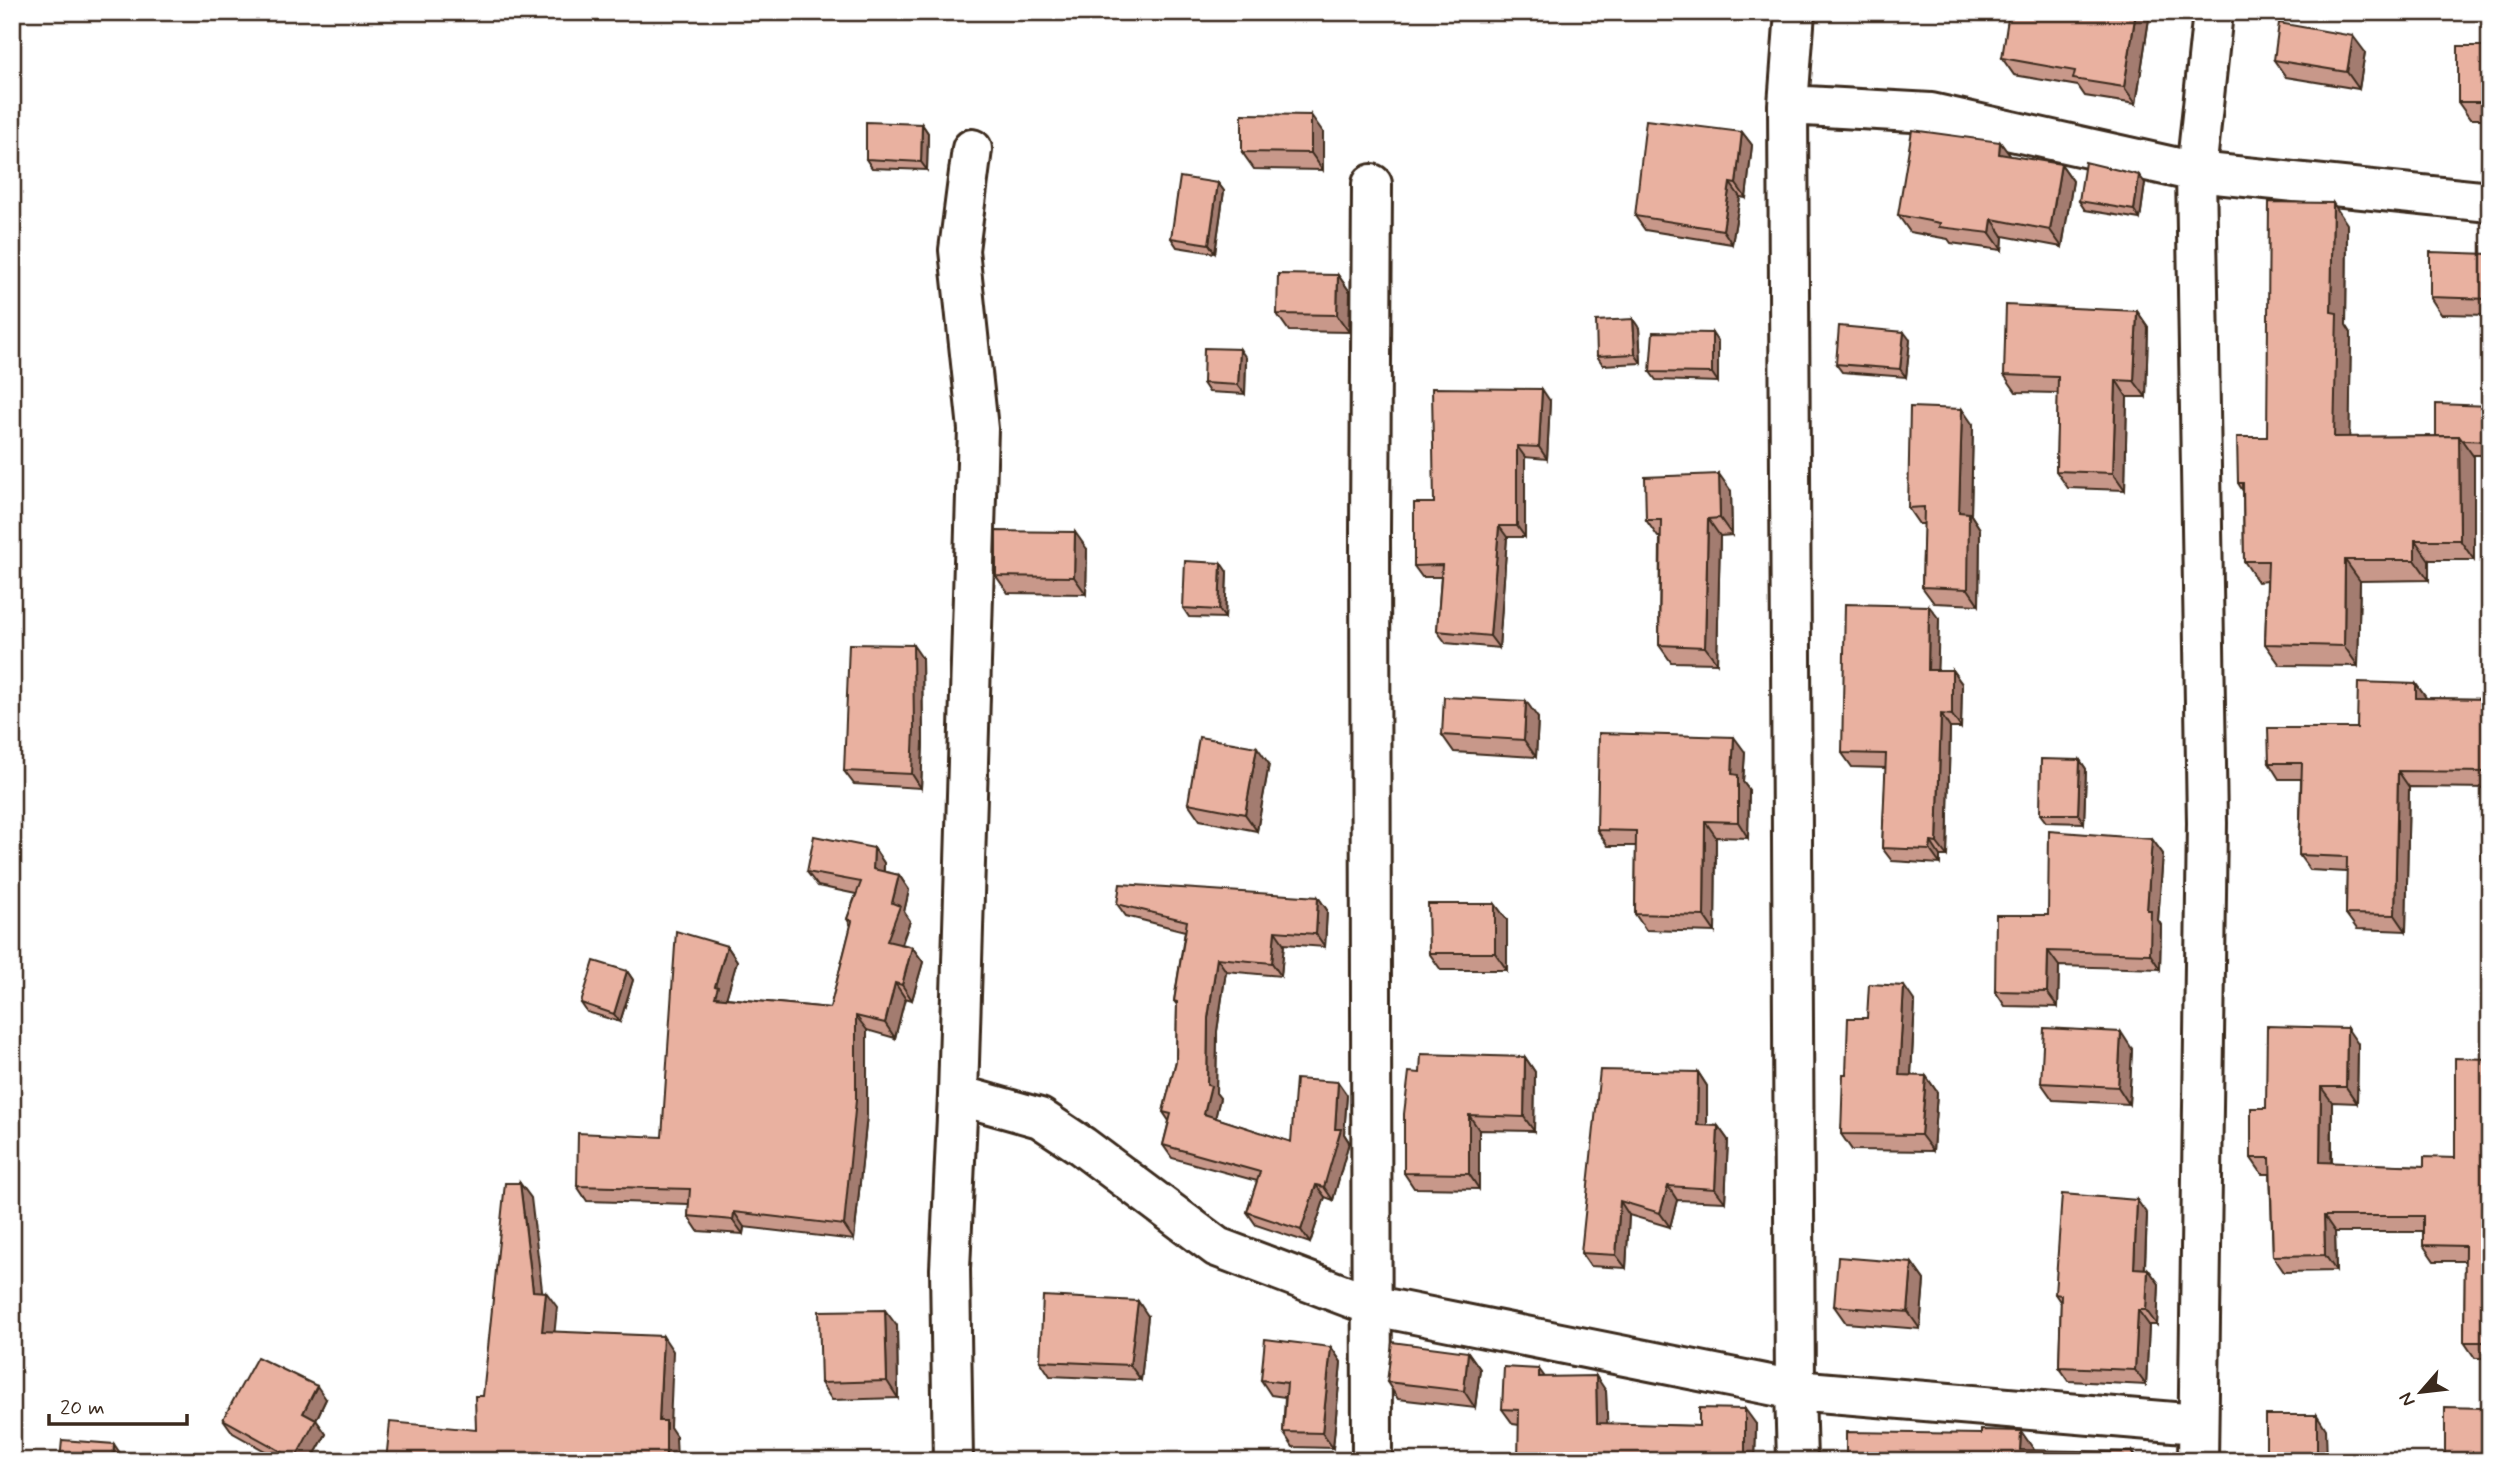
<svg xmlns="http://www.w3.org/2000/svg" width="2502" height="1473" viewBox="0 0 2502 1473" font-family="Mynerve,sans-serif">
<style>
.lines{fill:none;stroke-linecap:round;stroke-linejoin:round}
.street-casing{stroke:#3b2a1e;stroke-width:44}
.street{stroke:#fff;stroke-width:38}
.wall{fill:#c8988a;stroke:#3b2a1e;stroke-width:2}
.shaded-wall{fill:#a37c70;stroke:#3b2a1e;stroke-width:2}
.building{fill:#e9b1a0;stroke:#3b2a1e;stroke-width:2}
</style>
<rect width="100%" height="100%" fill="#fff"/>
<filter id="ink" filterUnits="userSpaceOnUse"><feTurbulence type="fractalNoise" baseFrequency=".0143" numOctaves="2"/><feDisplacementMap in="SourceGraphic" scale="14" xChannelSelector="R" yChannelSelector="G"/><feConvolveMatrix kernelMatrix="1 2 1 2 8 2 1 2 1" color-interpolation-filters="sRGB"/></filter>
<g filter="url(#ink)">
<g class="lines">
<defs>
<path id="street" d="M1795 12 1788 105 1795 1390 1797 1461
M1788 105 1931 113 2196 172 2490 202
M958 1095 1040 1118 1082 1146 1217 1247 1370 1305 1795 1390 2197 1424
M953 1461 950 1269 958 1095 978 429 959 250 972 149
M1372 1461 1370 532 1372 184
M2198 1461 2207 823 2196 172 2213 12"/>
</defs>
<use href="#street" class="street-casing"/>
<use href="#street" class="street"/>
</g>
<path class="wall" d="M2150 12 2136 104 2085 96 2078 86 2014 75 2002 58Z
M2163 12H2189L2188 17Z
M2490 46V119H2470L2458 102Z
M2365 52 2359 89 2286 77 2274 60Z
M922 124 928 133 927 170 872 168 866 159Z
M1323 132V170L1254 169 1242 152Z
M1742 132 1752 145 1746 198 1740 197 1732 244 1645 230 1635 216Z
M2000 142 2010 156 2061 164 2073 181 2062 247 2003 236 2002 250 1951 243 1948 239 1910 232 1898 215Z
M1218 183 1224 191 1215 253 1177 247 1171 238Z
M2145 183 2140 219 2085 210 2079 201Z
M2347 224 2346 325 2351 333 2349 437 2436 436 2490 406V455H2472L2474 457V560H2429V580L2360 581 2358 666 2280 665 2265 644 2267 581 2258 582 2244 561 2243 491 2238 483 2267 437Z
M2490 254V315L2441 314 2430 297Z
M1338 275 1350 292 1349 332 1289 331 1277 314Z
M2137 311 2148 327 2146 397H2127L2125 490 2068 488 2056 471 2058 393 2016 392 2004 375Z
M1639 328 1641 363 1603 365 1597 356Z
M1910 340 1906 377 1842 372 1836 364Z
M1718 342V382L1656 380 1650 372Z
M1246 358 1245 394 1209 392 1203 383Z
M1550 401 1547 459 1525 457V537H1507L1499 648 1446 643 1437 631 1441 577H1422L1414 566Z
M1973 425 1971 515 1980 529 1979 605 1934 603 1922 587 1924 524H1919L1908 508Z
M1731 491 1732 535 1720 536 1717 663 1671 662 1659 645 1660 537H1658L1646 520Z
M1087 549 1086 594 1008 593 996 576Z
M1227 572 1225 618 1189 617 1183 608Z
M1939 619 1937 670H1952L1962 684 1961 728H1950L1947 856H1940V864L1892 861 1882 848 1886 768 1852 767 1842 753Z
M922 658 923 743 921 788 854 784 844 771Z
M2416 684 2426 698 2490 699V788L2409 787 2406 931 2357 929 2346 914 2347 872 2310 870 2299 855 2301 779H2279L2269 763 2357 728Z
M1538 718 1536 757 1454 752 1442 735Z
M1745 752 1743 782 1749 790 1748 838 1716 837 1715 932 1646 930 1635 914 1636 846H1608L1597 830Z
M2080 760 2086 769 2084 823 2046 822 2040 814Z
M1269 764 1257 831 1200 820 1188 803Z
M2152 839 2163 854 2158 920 2161 925 2160 969 2059 966 2058 1007 2005 1006 1995 991 2048 915Z
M2490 841V937L2483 928Z
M874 848 884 863V872L899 875 909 890 904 912 910 921 902 944 912 947 923 962 912 1000 905 998 895 1038 867 1030V1115L854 1240 744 1227 743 1234 698 1231 688 1216 689 1204 587 1201 577 1186 662 1137 727 946 737 961 726 998 830 1008 851 926 847 919 856 894 818 886 807 872Z
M1318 897 1327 910 1325 947 1284 944 1281 976 1226 971 1217 1031 1216 1093 1220 1098 1215 1118 1291 1142 1347 1095 1344 1134 1349 1142 1333 1200 1325 1197 1310 1243 1256 1225 1247 1212 1257 1181 1172 1158 1163 1145 1169 1121 1163 1112 1176 1061 1177 1005 1174 1001 1185 931 1126 916 1117 904Z
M1495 904 1507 920V970H1441L1429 953Z
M627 971 633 980 620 1022 587 1012 581 1003Z
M1915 1002 1911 1076H1926L1937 1092 1933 1151 1852 1150 1841 1134 1846 1074 1867 1018Z
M2358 1044 2357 1103 2332 1102V1163L2424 1166 2455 1158 2490 1059V1358H2475L2464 1342 2465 1261H2434L2423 1245V1232H2335L2336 1271 2284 1272 2273 1256 2270 1174H2262L2251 1158 2266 1108Z
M2132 1049 2129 1104 2053 1100 2041 1083Z
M1525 1057 1535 1072 1534 1131 1479 1130V1189L1414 1188 1404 1173 1420 1073Z
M1698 1072 1707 1086V1125L1718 1126 1728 1140 1725 1202 1677 1200 1670 1227 1629 1215 1626 1268 1590 1266 1581 1253Z
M2147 1214 2145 1269H2148L2159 1284 2157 1325H2149L2146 1385 2069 1381 2059 1367 2061 1303 2055 1294Z
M1912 1263 1924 1280 1920 1329 1846 1323 1834 1306Z
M1148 1316 1141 1380 1050 1376 1040 1361Z
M897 1326 898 1398 832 1400 821 1383Z
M1331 1347 1341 1362 1333 1448 1293 1447 1283 1432 1285 1397 1271 1395 1261 1380Z
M1468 1352 1480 1369 1475 1408 1398 1399 1387 1382Z
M1545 1377 1606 1391 1607 1424 1699 1426 1756 1424 1755 1461 1513 1424 1502 1409Z
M326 1399 316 1420 326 1434 311 1461H283L233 1433 223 1419Z"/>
<path class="shaded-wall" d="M2136 12H2150L2136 104 2124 87Z
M2353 36 2365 52 2359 89 2347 72Z
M1311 115 1323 132V170L1311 153Z
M922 124 928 133 927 170 921 162Z
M1742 132 1752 145 1746 198 1736 184Z
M2000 142 2012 158 1999 154Z
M2061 164 2073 181 2062 247 2050 230Z
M2139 175 2145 183 2140 219 2134 210Z
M1218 183 1224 191 1215 253 1209 244Z
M1730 183 1740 197 1732 244 1723 230Z
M2333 203 2347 224 2346 325 2351 333 2349 457 2334 437 2331 312Z
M1992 219 2003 236 2002 250 1990 233Z
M1338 275 1350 292 1349 332 1337 315Z
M2137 311 2148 327 2146 397 2134 381Z
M1633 319 1639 328 1641 363 1635 354Z
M1904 332 1910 340 1906 377 1900 369Z
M1712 333 1718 342V382L1712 373Z
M1240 349 1246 358 1245 394 1238 385Z
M2116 380 2127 397 2125 490 2113 473Z
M1542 389 1550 401 1547 459 1539 447Z
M1962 409 1973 425 1971 515 1980 529 1979 605 1968 589 1959 512Z
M2459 436 2474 457V560L2460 540Z
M1517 446 1525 457V537L1517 526Z
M1719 474 1731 491 1732 535 1720 518Z
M1708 519 1720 536 1717 663 1705 647Z
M1499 526 1507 537 1499 648 1490 636Z
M1075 532 1087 549 1086 594 1074 577Z
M2415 540 2429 560V580L2415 560Z
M2345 560 2360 581 2358 666 2344 646Z
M1221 563 1227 572 1225 618 1219 610Z
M1929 606 1939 619 1937 684 1928 670Z
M913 645 922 658 923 743 921 788 912 774Z
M1952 670 1962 684 1961 728 1952 715Z
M2416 684 2427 699 2416 698Z
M1526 701 1538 718 1536 757 1524 740Z
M1941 714 1950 728 1947 856 1937 843Z
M1734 737 1745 752 1743 782 1749 790 1748 838 1738 822 1732 774Z
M1257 747 1269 764 1257 831 1245 814Z
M2080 760 2086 769 2084 823 2078 814Z
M2398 771 2409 787 2406 931 2395 915Z
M1705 821 1716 837 1715 932 1704 916Z
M2152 839 2163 854 2158 920 2161 925 2160 969 2150 954 2147 910Z
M1931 842 1940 856V864L1930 850Z
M874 848 884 863 883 884 873 869Z
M899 875 909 890 904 912 910 921 897 955 887 941 892 903Z
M1318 897 1327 910 1325 947 1316 934Z
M1495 904 1507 920V970L1495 953Z
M1275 931 1284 944 1281 976 1272 963Z
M727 946 737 961 726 999 715 997V986Z
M912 947 923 962 912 1000 902 985Z
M2048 951 2059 966 2058 1007 2047 992Z
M1217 958 1226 971 1217 1031 1216 1093 1220 1098 1213 1127 1204 1114 1207 1085 1208 1018Z
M627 971 633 980 620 1022 614 1014Z
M895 983 905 998 895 1038 885 1023Z
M1904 986 1915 1002 1910 1091 1899 1075Z
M856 1016 867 1030V1115L854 1240 844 1225Z
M2347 1028 2358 1044 2357 1103 2346 1087Z
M2121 1032 2132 1049 2129 1104 2118 1087Z
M1525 1057 1535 1072 1534 1131 1524 1117Z
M1698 1072 1707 1086V1138L1697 1125Z
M1926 1076 1937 1092 1933 1151 1921 1135Z
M1338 1082 1347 1095 1344 1134 1349 1142 1333 1200 1324 1187 1335 1129Z
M2321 1087 2332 1102 2331 1178 2320 1162Z
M1469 1115 1479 1130V1189L1469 1174Z
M1718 1126 1728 1140 1725 1202 1715 1189Z
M520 1183 531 1198 544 1306 533 1291Z
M1316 1185 1325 1197 1310 1243 1301 1230Z
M1668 1186 1677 1200 1670 1227 1660 1213Z
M2137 1200 2147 1214 2144 1283 2134 1268Z
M1620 1201 1629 1215 1626 1268 1616 1255Z
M734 1212 744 1227 743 1234 733 1220Z
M2324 1216 2335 1232 2336 1271 2325 1255Z
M1912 1263 1924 1280 1920 1329 1908 1312Z
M2148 1269 2159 1284 2157 1325 2146 1310Z
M546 1292 557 1307 553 1347 542 1331Z
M1138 1301 1148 1316 1141 1380 1130 1365Z
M885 1310 897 1326 898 1398 887 1381Z
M2138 1310 2149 1325 2146 1385 2135 1370Z
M663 1336 673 1351 670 1427 676 1436 677 1461H666L659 1421Z
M1331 1347 1341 1362 1333 1448 1322 1433Z
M1468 1352 1480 1369 1475 1408 1464 1391Z
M1539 1369 1550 1384 1539 1377Z
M1596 1376 1606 1391 1608 1439 1597 1423Z
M317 1386 326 1399 316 1420 326 1434 311 1461H296L295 1459 303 1413Z
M2484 1408 2490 1417V1461H2484Z
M1745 1409 1756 1424 1755 1461H1745Z
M2317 1415 2326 1429 2327 1461H2317Z
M2021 1431 2037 1454 2020 1450Z
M114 1444 120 1453V1461H113Z
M2133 1452 2139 1461H2133Z"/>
<path class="building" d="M2009 12H2136L2124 87 2073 79 2075 71 2002 58Z
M2279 23 2353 36 2347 72 2274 60Z
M2458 46H2490V102H2458Z
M1242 114 1311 115V153L1242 152Z
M1646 120 1742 132 1736 184 1730 183 1723 230 1635 216Z
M866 122 922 124 921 162 866 159Z
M1912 130 2000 142 1999 154 2061 164 2050 230 1992 219 1990 233 1939 227 1940 223 1898 215Z
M2085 162 2139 175 2134 210 2079 201Z
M1180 177 1218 183 1209 244 1171 238Z
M2269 202 2333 203 2331 312 2337 313 2334 437 2459 436 2460 540H2415V560H2345L2344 646 2265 644 2268 561H2244L2243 483H2238L2237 437H2267Z
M2430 252 2490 254V299L2430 297Z
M1278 274 1338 275 1337 315 1277 314Z
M2006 305 2137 311 2134 381 2116 380 2113 473 2056 471 2058 377 2004 375Z
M1633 319 1635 354 1597 356 1596 321Z
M1839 326 1904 332 1900 369 1836 364Z
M1653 332 1712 333V373L1650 372Z
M1204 348 1240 349 1238 385 1203 383Z
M1432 388 1542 389 1539 447 1517 446V526H1499L1490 636 1437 631 1442 565 1414 566V503H1434Z
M2436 404 2490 406V441L2462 440 2459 436H2436Z
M1910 407 1962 409 1959 512 1969 513 1968 589 1922 587 1924 507 1908 508Z
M1719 474 1720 518 1708 519 1705 647 1659 645 1661 520H1646L1645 477Z
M996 531 1075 532 1074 577 996 576Z
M1185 561 1221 563 1219 610 1183 608Z
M1845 604 1929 606 1928 670H1952V715L1941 714 1937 843 1931 842 1930 850 1882 848 1886 754 1842 753Z
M849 644 913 645 914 729 912 774 844 771Z
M2358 682 2416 684V698L2490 699V772L2398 771 2395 915 2346 914 2347 857 2299 855 2302 763H2269L2268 728H2357Z
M1444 697 1526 701 1524 740 1442 735Z
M1599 733 1734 737 1732 774 1738 775V822L1705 821 1704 916 1635 914 1636 831 1597 830Z
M1199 737 1257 747 1245 814 1188 803Z
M2041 759 2080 760 2078 814H2040Z
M2049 831 2152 839 2147 910H2151L2150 954 2048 951 2047 992 1995 991 1996 915H2048Z
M814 836 874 848 873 869 899 875 892 903 900 906 887 941 912 947 902 985 895 983 885 1023 856 1016V1100L844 1225 734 1212 733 1220 688 1216 690 1189 577 1186 578 1133 662 1137 676 931 727 946 715 986 718 987 715 997 830 1008 852 921 847 919 861 882 807 872Z
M2490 841V928H2483L2482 842Z
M1120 884 1318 897 1316 934 1275 931 1272 963 1217 958 1208 1018 1207 1085 1211 1086 1204 1114 1291 1142 1296 1079 1338 1082 1335 1129H1341L1324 1187 1316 1185 1301 1230 1247 1212 1260 1172 1163 1145 1171 1114 1163 1112 1176 1061 1177 1002 1174 1001 1187 921 1117 904Z
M1428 904H1495V953H1429Z
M594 961 627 971 614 1014 581 1003Z
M1869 984 1904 986 1899 1075 1926 1076 1921 1135 1841 1134 1843 1074H1846L1848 1018H1867Z
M2267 1026 2347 1028 2346 1087H2321L2320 1162 2424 1166V1157L2455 1158V1058L2490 1059V1342H2464L2465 1246 2423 1245V1216H2324L2325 1255 2273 1256 2270 1158H2251V1108H2266Z
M2044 1028 2121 1032 2118 1087 2041 1083Z
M1421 1054 1525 1057 1524 1117 1469 1115V1174L1404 1173V1114L1409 1072 1420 1073Z
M1600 1070 1698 1072 1697 1125 1718 1126 1715 1189 1668 1186 1660 1213 1620 1201 1616 1255 1581 1253Z
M505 1183H520L533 1291 546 1292 542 1331 663 1336 659 1421H666V1461H386L390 1422 476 1430 475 1396H483Z
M2062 1194 2137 1200 2134 1268 2148 1269 2146 1310H2138L2135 1370 2059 1367 2061 1295 2055 1294Z
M1838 1257 1912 1263 1908 1312 1834 1306Z
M1043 1296 1138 1301 1130 1365 1040 1361Z
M885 1310 887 1381 821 1383 819 1311Z
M1265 1339 1331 1347 1322 1433 1283 1432 1287 1383 1261 1380Z
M1392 1342 1468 1352 1464 1391 1387 1382Z
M257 1357 317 1386 303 1413 316 1420 295 1459 223 1419Z
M1504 1367 1539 1369V1377L1596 1376 1597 1423 1699 1426V1408L1745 1409V1461H1518L1519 1410 1502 1409Z
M2445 1407 2484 1408V1461H2445Z
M2266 1415H2317V1461H2266Z
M1981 1430 2021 1431 2020 1450 2133 1452V1461H1832V1459H1846V1432L1981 1434Z
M62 1440 114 1444 113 1461H60Z
M864 1458 900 1459V1461H864Z"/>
</g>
<rect width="2502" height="1473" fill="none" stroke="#fff" stroke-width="42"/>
<rect x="21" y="21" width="2460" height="1431" fill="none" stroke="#3b2a1e" stroke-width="2.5" filter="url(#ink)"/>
<g transform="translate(2421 1392) rotate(242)" stroke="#ffffff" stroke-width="5" paint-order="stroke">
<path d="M0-5L12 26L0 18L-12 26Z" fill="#3b2a1e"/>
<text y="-10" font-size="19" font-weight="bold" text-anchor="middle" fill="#3b2a1e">N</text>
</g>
<path d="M49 1414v10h138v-10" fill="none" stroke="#3b2a1e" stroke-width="3.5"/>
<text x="60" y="1414" font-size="21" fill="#3b2a1e" stroke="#ffffff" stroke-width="5" paint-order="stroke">20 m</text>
</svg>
